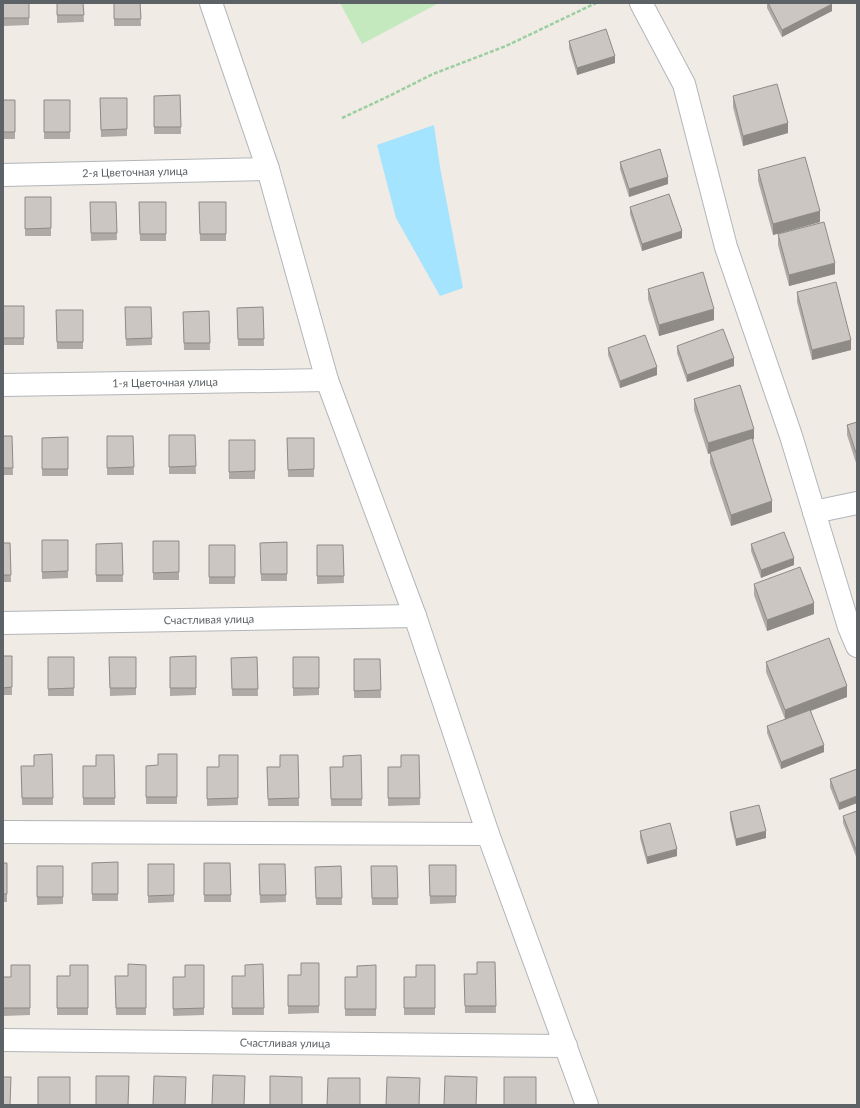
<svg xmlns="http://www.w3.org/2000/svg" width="860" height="1108" viewBox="0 0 860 1108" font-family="Lato,sans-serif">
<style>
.green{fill:#c5e9bf}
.water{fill:#a5e4ff}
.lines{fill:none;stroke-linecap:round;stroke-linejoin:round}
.minor-casing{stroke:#b2b6ba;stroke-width:24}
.path{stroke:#9bcfa2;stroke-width:2.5;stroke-dasharray:4 2;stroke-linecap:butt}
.minor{stroke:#fff;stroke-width:22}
.wall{fill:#afaaa6}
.shaded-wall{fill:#8e8b87}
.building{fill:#cbc6c1;stroke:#8e8b87}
.labels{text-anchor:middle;stroke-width:3;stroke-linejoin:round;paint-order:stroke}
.street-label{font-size:11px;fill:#5c6266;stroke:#fff}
</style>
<rect width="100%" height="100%" fill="#f0ebe4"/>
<path class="green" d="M340 3H439L362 44Z"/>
<path class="water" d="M434 125 440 167 463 288 440 296 396 218 377 145Z"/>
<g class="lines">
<defs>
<g id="minor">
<path d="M211 3 268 169 327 380 415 616 488 834 587 1105"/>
<path d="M641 3 684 84 726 247 791 436 849 627 857 646"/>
<path id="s1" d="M3 175 268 169"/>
<path id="s2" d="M3 385 327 380"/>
<path d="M814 512 857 503"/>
<path id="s3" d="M3 623 415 616"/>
<path d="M3 832 488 834"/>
<path id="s4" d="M3 1040 566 1046"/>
</g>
</defs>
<use href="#minor" class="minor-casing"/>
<path class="path" d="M342 118 387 97 433 74 506 46 596 3"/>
<use href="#minor" class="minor"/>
</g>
<path class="wall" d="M3 3H29V25L3 26Z
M57 3H83L84 22 57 23Z
M114 3H140L141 26H114Z
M767 3H832V11L782 37 767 8Z
M569 41 615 63 577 75 569 48Z
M180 95 181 134H154V96Z
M733 96 788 133 743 146 733 107Z
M100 98H127V136L101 137Z
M3 100H15V139H3Z
M44 100H70V139H44Z
M620 162 668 184 629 197 620 169Z
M758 170 820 222 773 235 758 181Z
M25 197H51V236H25Z
M90 202H116L117 240 91 241Z
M139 202H166V241H140Z
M199 202H226V241H200Z
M630 207 682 238 642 251 630 214Z
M778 234 835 274 789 286 778 245Z
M648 289 714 320 659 336 648 299Z
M797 292 851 350 812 360 797 302Z
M3 306H24V345H3Z
M125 307H151L152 345 126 346Z
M263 307 264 346H238L237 308Z
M56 310H83V349H57Z
M209 311 210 350H184L183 312Z
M677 346 734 366 687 382 677 353Z
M608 348 657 375 620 388 608 355Z
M694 399 754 439 752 440 772 512 731 526 710 463V453L708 454 694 410Z
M857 422V466L847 435V425Z
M169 435H195L196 474H169Z
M3 436H12L13 475H3Z
M107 436H133L134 475H107Z
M68 437V476H42V438Z
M287 438H314V477H288Z
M229 440H255V479H229Z
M42 540H68V578L42 579Z
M153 541H179V580H153Z
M287 542V581H261L260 543Z
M3 543H10L11 582H3Z
M122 543 123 582H96V544Z
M751 544 794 565 761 578 751 551Z
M209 545H235V584H209Z
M317 545H343L344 583 317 584Z
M754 584 814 614 767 631 754 595Z
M3 656H12V695H3Z
M196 656V695L170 696V657Z
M48 657H74V696H48Z
M109 657H136V695L110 696Z
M257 657 258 696H232L231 658Z
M293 657H319V695L293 696Z
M354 659H380L381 698H354Z
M766 662 847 697 811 711 824 752 781 769 767 733V726L785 719 766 672Z
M52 754 53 805H22L21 766H34Z
M177 754V804H146V766L158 765Z
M114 755 115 805H83V766H96Z
M238 755V805L207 806V767H219Z
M298 755 299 806H268L267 767H280Z
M361 755 362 806H331L330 767H343Z
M419 755 420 805 388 806V767H401Z
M857 769V803L839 810 830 787V779Z
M857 811V859L843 823V816Z
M730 812 766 838 736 846 730 819Z
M640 831 677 856 647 864 640 838Z
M118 862V901H92V863Z
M3 863H7V902H3Z
M204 863H230L231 902H204Z
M148 864H174V902L148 903Z
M259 864H285L286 902 260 903Z
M429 865H456V903L430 904Z
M37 866H63V904L37 905Z
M341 866 342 905H316L315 867Z
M371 866H397L398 905H372Z
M495 962 496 1013H465L464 974H477Z
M319 963V1013L288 1014V975H301Z
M263 964 264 1015H232V976H245Z
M30 965V1015L3 1016V977H11Z
M88 965V1015H57V976H70Z
M146 965V1015H116L115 976H128Z
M204 965V1015L173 1016V977H185Z
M376 965V1016H345V977H357Z
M435 965V1015H404V977H416Z"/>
<path class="shaded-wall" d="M832 4V11L782 37V30Z
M615 56V63L577 75V68Z
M788 123V133L743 146V136Z
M668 177V184L629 197V189Z
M820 211V222L773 235V224Z
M682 231V238L642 251V244Z
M835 263V274L789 286V275Z
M714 309V320L659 336V325Z
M851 340V350L812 360V350Z
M734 358V366L687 382V375Z
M657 367V375L620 388V381Z
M754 429V439L708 454V443Z
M772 501V512L731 526V515Z
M794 558V565L761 578V570Z
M814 603V614L767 631V620Z
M847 686V697L785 720V710Z
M824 745V752L781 769V762Z
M857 796V803L839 810V803Z
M766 831V838L736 846V839Z
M677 849V856L647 864V857Z"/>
<path class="building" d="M3 3H29V18H3Z
M57 3H83L84 15H57Z
M114 3H140L141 19H114Z
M768 3H832V4L782 30Z
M606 29 615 56 577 68 569 41Z
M777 84 788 123 743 136 733 96Z
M180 95 181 127H154V96Z
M100 98H127V129L101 130Z
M3 100H15V132H3Z
M44 100H70V132H44Z
M660 149 668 177 629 189 620 162Z
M805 157 820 211 773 224 758 170Z
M669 194 682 231 642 244 630 207Z
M25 197H51V228L25 229Z
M90 202H116L117 233H91Z
M139 202H166V234H140Z
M199 202H226V234H200Z
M824 222 835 263 789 275 778 234Z
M703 272 714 309 659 325 648 289Z
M836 282 851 340 812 350 797 292Z
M3 306H24V338H3Z
M125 307H151L152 338 126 339Z
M263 307 264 339H238L237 308Z
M56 310H83V342H57Z
M209 311 210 343H184L183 312Z
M723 329 734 358 687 375 677 346Z
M645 335 657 367 620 381 608 348Z
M740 385 754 429 708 443 694 399Z
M857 422V456L847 425Z
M169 435H195L196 466 169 467Z
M3 436H12L13 468H3Z
M107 436H133L134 467 107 468Z
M68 437V469H42V438Z
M287 438H314V469L288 470Z
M752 438 772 501 731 515 710 452Z
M229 440H255V471L229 472Z
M784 532 794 558 761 570 751 544Z
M42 540H68V571L42 572Z
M153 541H179V572L153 573Z
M287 542V574H261L260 543Z
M3 543H10L11 575H3Z
M122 543 123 575H96V544Z
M209 545H235V577H209Z
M317 545H343L344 576H317Z
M800 567 814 603 767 620 754 584Z
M829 638 847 686 785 710 766 662Z
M3 656H12V687L3 688Z
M196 656V688H170V657Z
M48 657H74V688L48 689Z
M109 657H136V688H110Z
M257 657 258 689H232L231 658Z
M293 657H319V688H293Z
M354 659H380L381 690 354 691Z
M810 710 824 745 781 762 767 726Z
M52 754 53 798H22L21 766H34V755Z
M158 754H177V797H146V766L158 765Z
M96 755H114L115 798H83V766H96Z
M219 755H238V798L207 799V767H219Z
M280 755H298L299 798 268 799 267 767H280Z
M361 755 362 799H331L330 767H343V756Z
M401 755H419L420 798H388V767H401Z
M857 769V796L839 803 830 779Z
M759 805 766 831 736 839 730 812Z
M857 811V852L843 816Z
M670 823 677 849 647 857 640 831Z
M118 862V894H92V863Z
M3 863H7V894H3Z
M204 863H230L231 895H204Z
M148 864H174V895L148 896Z
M259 864H285L286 895H260Z
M429 865H456V896H430Z
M37 866H63V897H37Z
M341 866 342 898H316L315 867Z
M371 866H397L398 898H372Z
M477 962H495L496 1006H465L464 974H477Z
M301 963H319V1006H288V975H301Z
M128 964 146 965V1008H116L115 976H128Z
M263 964 264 1008H232V976H245V965Z
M11 965H30V1008H3V977H11Z
M70 965H88V1008H57V976H70Z
M185 965H204V1008L173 1009V977H185Z
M376 965V1009H345V977H357V966Z
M416 965H435V1008H404V977H416Z
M213 1075 245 1076 244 1105H212Z
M96 1076H129L128 1105H96Z
M154 1076 186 1077 185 1105H153Z
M270 1076 302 1077V1105H270Z
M445 1076 477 1077 476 1105H444Z
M3 1077H11L10 1105H3Z
M38 1077H70V1105H38Z
M387 1077 420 1078 419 1105H386Z
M504 1077H536V1105H504Z
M328 1078H360V1105H327Z"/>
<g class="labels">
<g class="street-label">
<text dy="4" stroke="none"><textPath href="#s1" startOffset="132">2-я Цветочная улица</textPath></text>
<text dy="4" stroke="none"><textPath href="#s2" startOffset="162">1-я Цветочная улица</textPath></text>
<text dy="4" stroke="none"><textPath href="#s3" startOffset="206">Счастливая улица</textPath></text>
<text dy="4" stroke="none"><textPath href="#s4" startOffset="282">Счастливая улица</textPath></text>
</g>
</g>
<rect width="860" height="1108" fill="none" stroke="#5c6266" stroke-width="8"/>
</svg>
